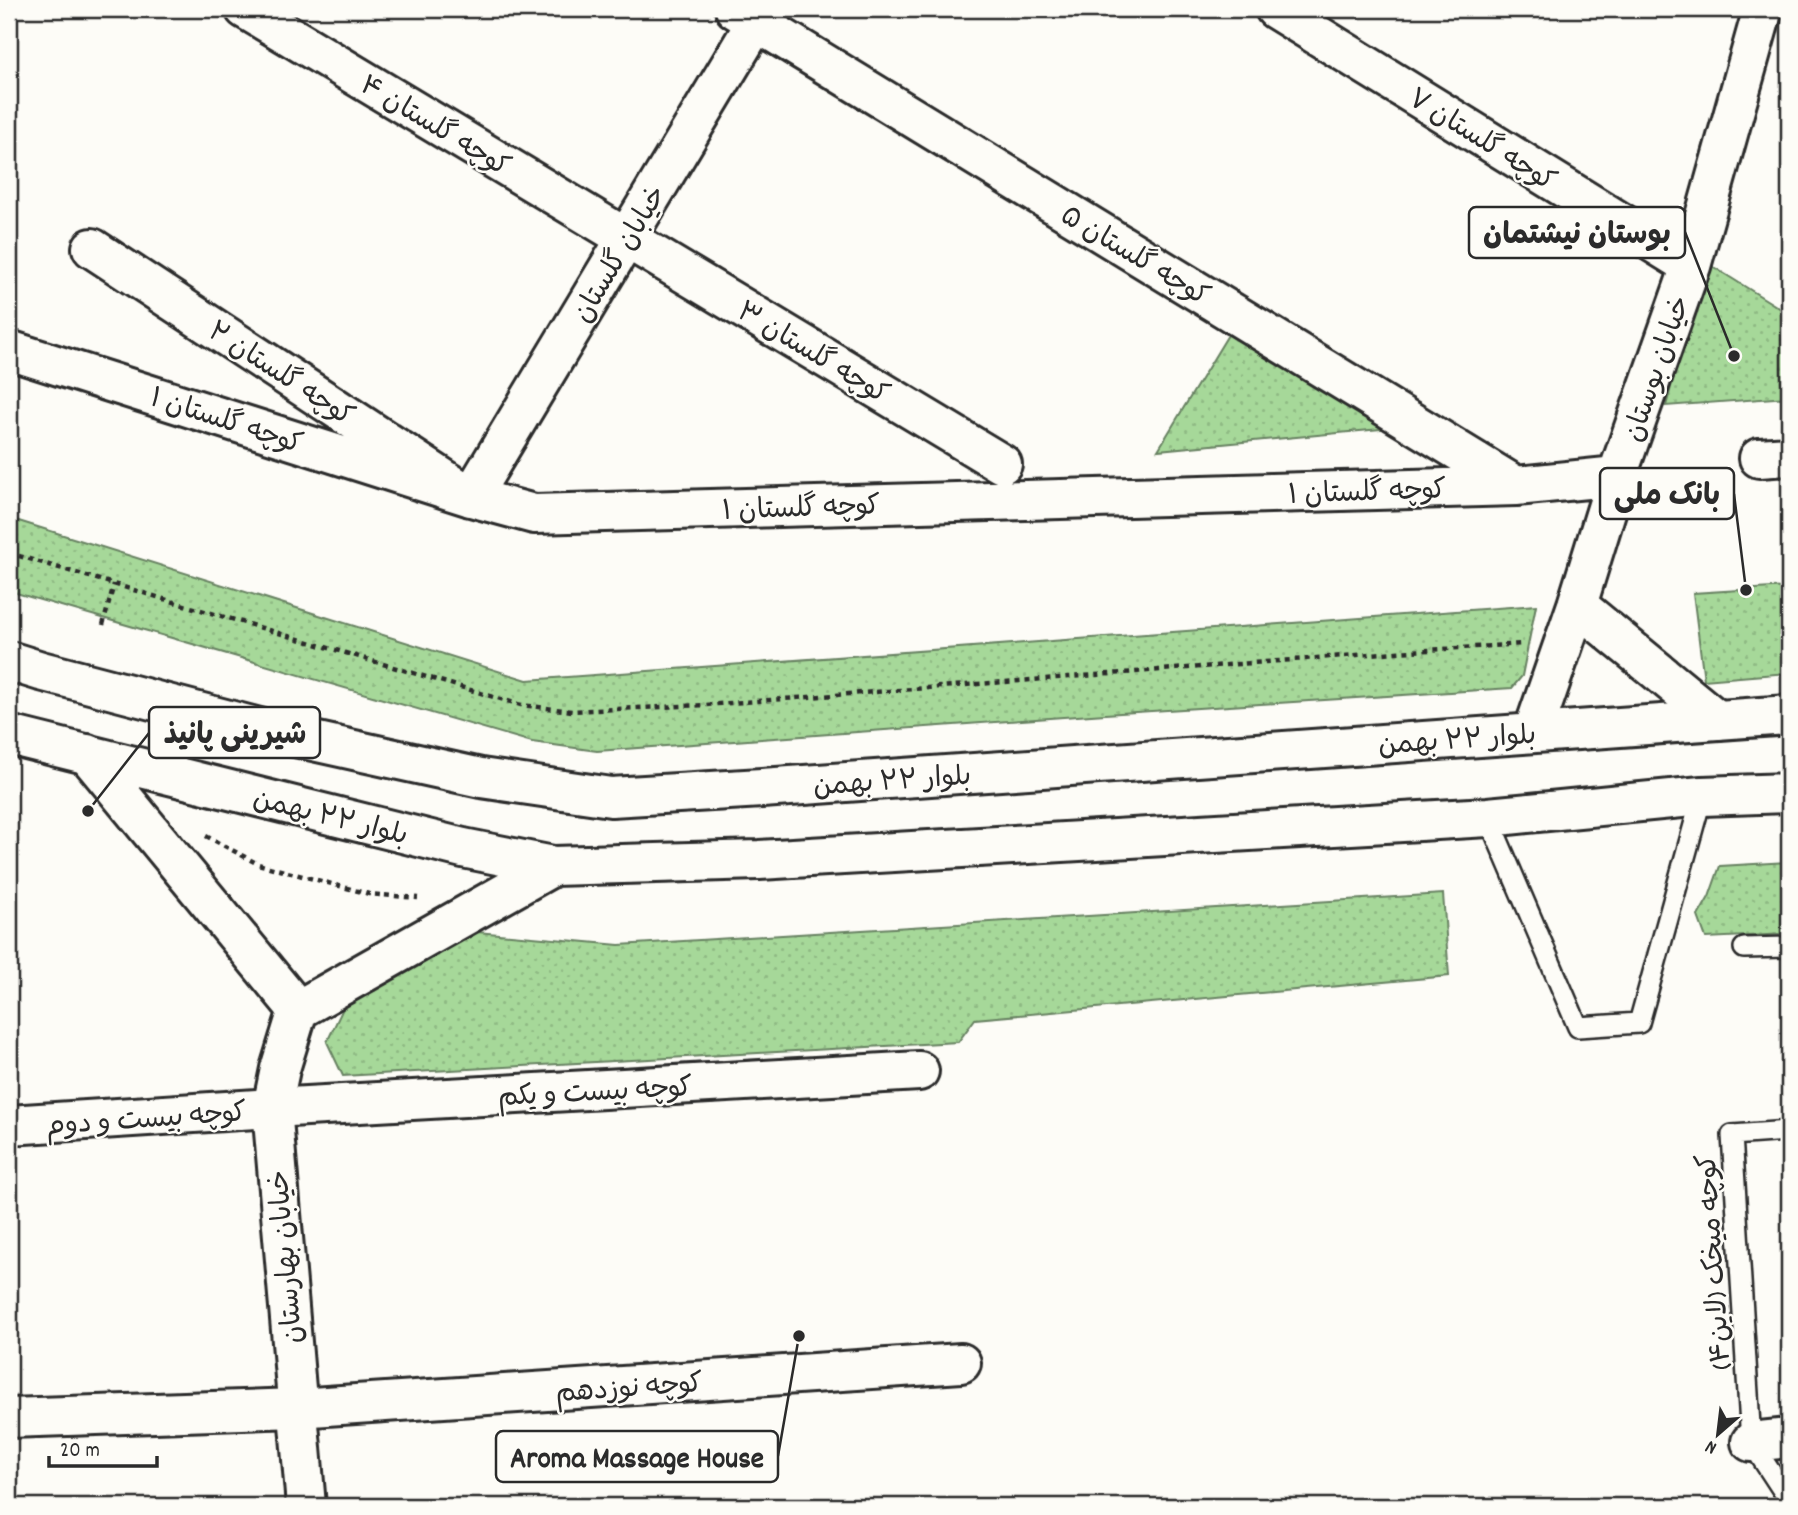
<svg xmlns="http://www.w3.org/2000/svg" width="1798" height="1515" viewBox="0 0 1798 1515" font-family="Dekko,'Playpen Sans Arabic',sans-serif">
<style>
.park{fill:url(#park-dots);stroke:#688262;stroke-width:2}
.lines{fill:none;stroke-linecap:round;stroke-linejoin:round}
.lane-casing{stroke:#2b2b2b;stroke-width:24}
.street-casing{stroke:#2b2b2b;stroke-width:44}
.secondary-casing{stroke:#2b2b2b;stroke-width:44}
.path{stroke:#2b2b2b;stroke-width:4.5;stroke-dasharray:5 5;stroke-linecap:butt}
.lane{stroke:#fdfcf7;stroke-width:19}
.street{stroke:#fdfcf7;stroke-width:38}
.secondary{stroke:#fdfcf7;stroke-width:38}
.labels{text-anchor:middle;stroke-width:5;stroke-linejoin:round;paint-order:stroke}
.street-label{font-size:28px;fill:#2b2b2b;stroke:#fdfcf7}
.leader{fill:none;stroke:#2b2b2b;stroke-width:2.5}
.callout-dot{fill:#2b2b2b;stroke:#fdfcf7;stroke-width:2.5}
.callout{fill:#fdfcf7;stroke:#2b2b2b;stroke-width:2.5}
.callout-label{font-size:30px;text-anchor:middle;font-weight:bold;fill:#2b2b2b}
</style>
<defs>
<pattern id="park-dots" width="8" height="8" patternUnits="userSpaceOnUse" patternTransform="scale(1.75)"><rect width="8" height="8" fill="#a6d899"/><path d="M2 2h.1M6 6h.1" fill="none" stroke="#8fba84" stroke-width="1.8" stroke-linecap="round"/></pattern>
</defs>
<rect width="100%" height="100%" fill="#fdfcf7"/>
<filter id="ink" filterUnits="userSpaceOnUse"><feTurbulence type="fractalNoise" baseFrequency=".0143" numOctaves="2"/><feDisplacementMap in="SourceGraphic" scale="14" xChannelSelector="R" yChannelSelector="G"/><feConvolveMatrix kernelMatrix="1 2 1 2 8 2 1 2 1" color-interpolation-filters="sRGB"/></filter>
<g filter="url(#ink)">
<path class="park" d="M1704 261 1789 314V397L1666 406Z
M1248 302 1444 423 1158 450Z
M9 518 527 680 1536 605 1522 676 1512 688 1105 714 597 751 532 742 9 591Z
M1789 587V673L1704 680 1693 593Z
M1789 862V934L1706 938 1698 916 1709 897 1720 866Z
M1443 894 1449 976 975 1019 958 1042 343 1076 327 1042 346 1002 466 931 619 945Z"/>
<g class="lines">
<defs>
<path id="lane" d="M1488 817 1578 1027 1639 1023 1702 796
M1744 948 1789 947
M1789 1131 1732 1135 1751 1442 1789 1500"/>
<path id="street" d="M245 9 1002 464
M735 9 1516 486
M1275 9 1691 266
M92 248 471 497 764 9
M9 350 471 497 534 514 1516 486 1617 476
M1759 458 1789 456
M1577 605 1717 720
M1533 732 1577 605 1617 476 1691 266 1763 9
M9 1125 272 1108 919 1071
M9 1418 297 1408 961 1363
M1751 1442 1789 1438"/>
<path id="secondary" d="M9 661 41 671 286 735 481 778 611 797 762 788 1789 715
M9 735 463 848 553 866 759 860 1488 817 1702 796 1789 793
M87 754 298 1010
M298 1010 280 1069 272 1108 306 1506
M298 1010 553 866"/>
</defs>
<use href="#lane" class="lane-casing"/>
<use href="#street" class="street-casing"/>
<use href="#secondary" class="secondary-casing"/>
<path class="path" d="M9 553 521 705 572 711 705 705 1396 652 1523 644
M103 625 114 584
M206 836 258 864 369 894 418 898"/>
<use href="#lane" class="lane"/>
<use href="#street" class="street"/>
<use href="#secondary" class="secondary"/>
</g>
</g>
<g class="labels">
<g class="street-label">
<text transform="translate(436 124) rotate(31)" y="10">کوچه گلستان ۴</text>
<text transform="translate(1483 138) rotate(32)" y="10">کوچه گلستان ۷</text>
<text transform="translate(618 253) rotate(-59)" y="10">خیابان گلستان</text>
<text transform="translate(1136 254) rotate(31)" y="10">کوچه گلستان ۵</text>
<text transform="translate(814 351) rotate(31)" y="10">کوچه گلستان ۳</text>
<text transform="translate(1655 368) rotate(-71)" y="10">خیابان بوستان</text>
<text transform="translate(282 372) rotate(33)" y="10">کوچه گلستان ۲</text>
<text transform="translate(227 419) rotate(18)" y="10">کوچه گلستان ۱</text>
<text transform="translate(1367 490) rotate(-2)" y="10">کوچه گلستان ۱</text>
<text transform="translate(801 506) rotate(-2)" y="10">کوچه گلستان ۱</text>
<text transform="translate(1457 738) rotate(-4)" y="10">بلوار ۲۲ بهمن</text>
<text transform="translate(892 779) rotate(-4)" y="10">بلوار ۲۲ بهمن</text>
<text transform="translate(331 815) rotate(14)" y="10">بلوار ۲۲ بهمن</text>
<text transform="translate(595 1090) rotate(-3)" y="10">کوچه بیست و یکم</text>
<text transform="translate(146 1117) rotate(-4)" y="10">کوچه بیست و دوم</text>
<text transform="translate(284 1257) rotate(-95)" y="10">خیابان بهارستان</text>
<text transform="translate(1712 1262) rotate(-94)" y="10">کوچه میخک (لاین۴)</text>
<text transform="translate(629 1386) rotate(-4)" y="10">کوچه نوزدهم</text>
</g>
</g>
<path class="leader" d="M1734 356L1685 232M1746 590L1734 494M88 811L149 733M799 1336L778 1456"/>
<g class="callout-dot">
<circle cx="1734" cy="356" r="7"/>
<circle cx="1746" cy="590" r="7"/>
<circle cx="88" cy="811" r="7"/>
<circle cx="799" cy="1336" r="7"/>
</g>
<g class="callout">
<rect x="1469" y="207" width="216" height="51" rx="7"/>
<rect x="1600" y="468" width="134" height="51" rx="7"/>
<rect x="149" y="707" width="171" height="51" rx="7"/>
<rect x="496" y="1431" width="282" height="51" rx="7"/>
</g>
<g class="callout-label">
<text x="1577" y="243">بوستان نیشتمان</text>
<text x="1667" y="504">بانک ملی</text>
<text x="235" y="743">شیرینی پانیذ</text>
<text x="637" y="1467">Aroma Massage House</text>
</g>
<rect width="1798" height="1515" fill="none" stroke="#fdfcf7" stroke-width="35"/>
<rect x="18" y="18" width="1763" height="1480" fill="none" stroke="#2b2b2b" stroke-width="2.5" filter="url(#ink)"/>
<g transform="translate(1718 1434) rotate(208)" stroke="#fdfcf7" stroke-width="5" paint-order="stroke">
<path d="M0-5L12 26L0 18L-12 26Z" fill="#2b2b2b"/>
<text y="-10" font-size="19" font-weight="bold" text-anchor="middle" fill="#2b2b2b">N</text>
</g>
<path d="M49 1456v10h108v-10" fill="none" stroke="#2b2b2b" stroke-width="3.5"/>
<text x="60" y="1456" font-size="21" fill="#2b2b2b" stroke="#fdfcf7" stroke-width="5" paint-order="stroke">20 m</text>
</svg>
